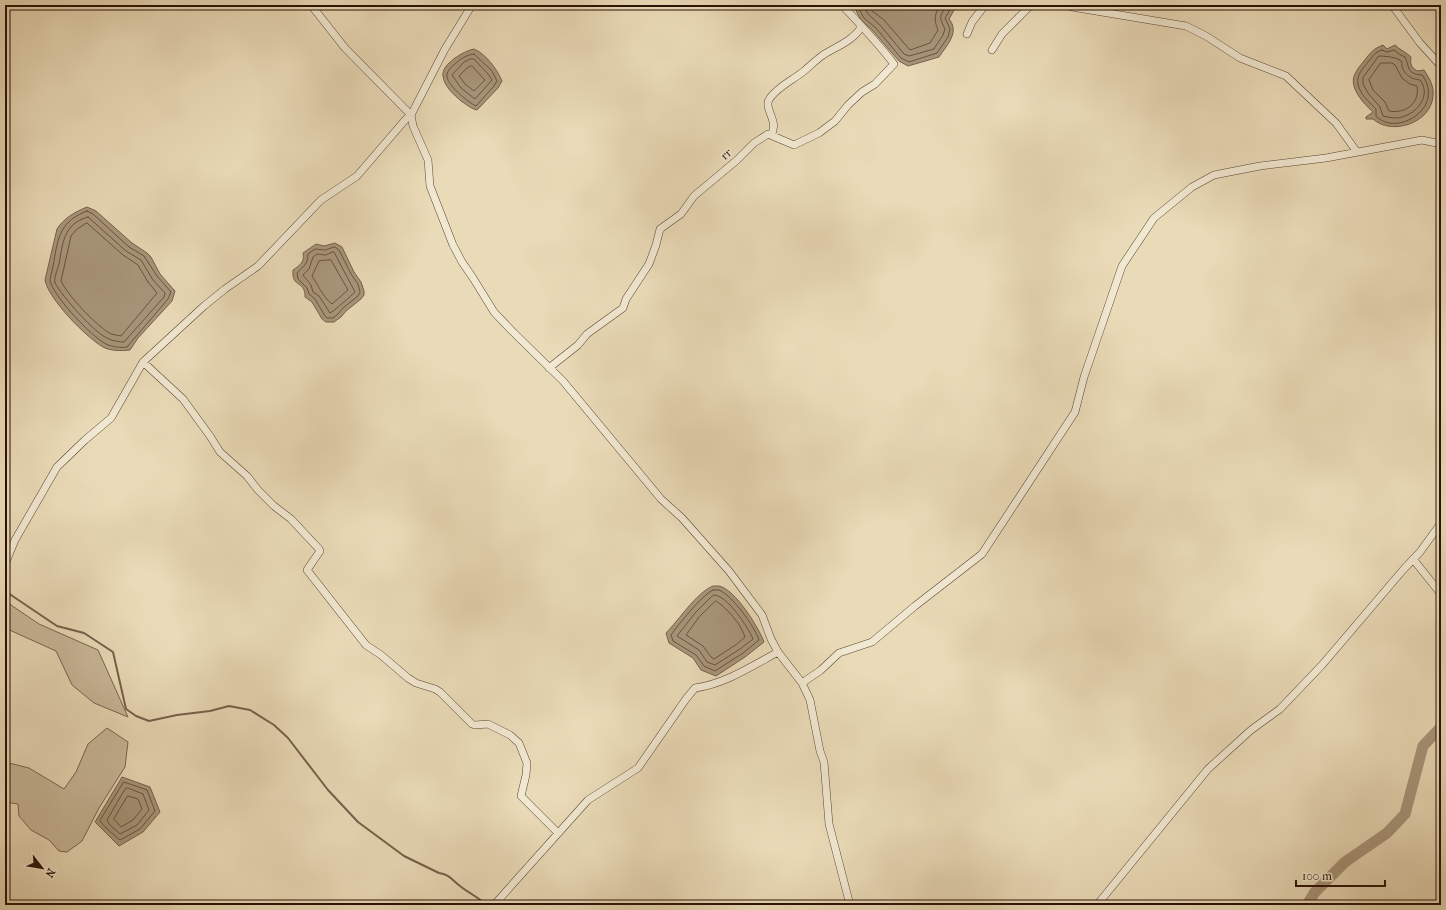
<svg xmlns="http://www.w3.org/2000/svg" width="1446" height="910" viewBox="0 0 1446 910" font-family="'IM FELL French Canon',serif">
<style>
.green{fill:#c9b89a;stroke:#796450}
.water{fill:#a8967b;stroke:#75604c}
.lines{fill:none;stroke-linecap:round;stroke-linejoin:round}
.shore{stroke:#685340;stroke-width:1}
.stream{stroke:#75604c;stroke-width:2}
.river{stroke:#a8967b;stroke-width:11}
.minor-casing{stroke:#594332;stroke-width:8}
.minor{stroke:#f1e8d1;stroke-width:7}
.labels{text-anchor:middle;stroke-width:3;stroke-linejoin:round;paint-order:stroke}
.street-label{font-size:12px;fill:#291005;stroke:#f1e8d1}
</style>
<rect width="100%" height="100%" fill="#eadbb8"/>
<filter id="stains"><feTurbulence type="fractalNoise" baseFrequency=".005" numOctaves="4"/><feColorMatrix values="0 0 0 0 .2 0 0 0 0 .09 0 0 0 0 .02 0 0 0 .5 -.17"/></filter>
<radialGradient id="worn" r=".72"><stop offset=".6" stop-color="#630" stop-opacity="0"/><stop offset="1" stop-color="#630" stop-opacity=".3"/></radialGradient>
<path class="green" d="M5 601 39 624 98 650 128 717 94 703 72 685 56 651 5 628Z
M107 728 128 742 125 767 99 808 82 841 67 852 59 851 49 840 31 830 19 816 18 804 5 802V762L29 768 64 789 76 772 88 744Z"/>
<path class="water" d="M853 5H957L949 19C960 32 947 45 939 57L908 66 899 61 873 31 861 20Z
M1383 45 1387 49 1395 45C1400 50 1406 52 1411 57 1410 64 1411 67 1417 71L1424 70C1429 78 1434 85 1433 96 1431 123 1392 136 1373 119H1366V117L1373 112C1364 104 1348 87 1355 74 1357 69 1361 65 1364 61 1371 52 1373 49 1383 45Z
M474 49C486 54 497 69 502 81L498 88 477 110C471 109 466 104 461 101 454 95 444 86 443 76 441 64 464 51 474 49Z
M87 207 96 211 132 243 147 253 151 257 160 274 175 291 172 301 138 338 130 350C122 351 110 351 103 347 86 337 49 300 45 280L57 229C64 218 75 212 87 207Z
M335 243 342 247 354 272 361 282 364 291V295L361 299 346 311 341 317 334 322H326L322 319 312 302 305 297C305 295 305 292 304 290 300 281 292 286 293 270 300 265 305 262 303 253L316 244 324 246Z
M713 586C715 586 717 586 719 586 735 589 759 628 764 642L745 657 716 676 701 670 693 658 669 643 666 633C679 620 696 593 713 586Z
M122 777 150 787 160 812 143 832 119 846 95 822Z"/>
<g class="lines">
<path class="shore" d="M857 5 864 18 876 28 901 58 909 62 937 53 948 37 950 29 945 18 953 5
M863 5 868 14 880 25 904 54 909 56 934 49 943 35 945 29C939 17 939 17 947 5
M869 5 872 11 884 20 910 50 930 43 938 30C934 20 934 15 940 5
M1382 50 1387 52 1394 50 1399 54 1405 57C1410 67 1406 74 1422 75 1446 107 1397 138 1376 116V109C1368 101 1356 91 1358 78 1359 72 1365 66 1368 62 1373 56 1375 52 1382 50Z
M474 54 492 71 497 81 494 86 476 106C468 102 445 84 447 74 448 70 452 66 455 64 460 59 466 55 474 54Z
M1379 56C1384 56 1397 57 1401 61 1402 62 1402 65 1402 67 1405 75 1411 79 1420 80 1433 97 1414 117 1396 118 1392 118 1387 117 1383 116L1380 107 1368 93 1363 84V78Z
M470 59H474L488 74 492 80 475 99 461 88 452 75 463 63Z
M1381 63H1392L1395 65 1402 78 1410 84 1417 86C1420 104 1405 114 1389 111L1385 102 1373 90 1369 80Z
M472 66 485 80 474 91 465 84 459 76 467 68Z
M87 211 93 214 129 247 144 256 157 276 171 292 168 299 127 347C121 348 112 347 106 344 92 337 52 295 50 280 51 274 53 268 54 261 58 236 61 221 87 211Z
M88 217 126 251 141 260 153 280 165 293 164 297 124 342C120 342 113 341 109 339 95 334 62 296 55 283 54 277 57 271 59 264 63 243 63 224 88 217Z
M87 223 123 255 138 265 148 282 157 293 121 336C117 335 113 335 109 333 94 323 69 297 61 281L71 236 76 230Z
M335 247 339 250 351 274 358 284 360 292 358 296 343 308 338 314 333 318H327L325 316 315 299 309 294 307 288 298 279 297 273C303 266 308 265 308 254L315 249 325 250Z
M334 252 355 292C352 295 333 312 330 313L319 296 313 292 311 285 303 275 309 269 313 257 317 254 325 255Z
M331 260 348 290 332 304C323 297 318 285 312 276L319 261Z
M713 590C715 590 718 590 719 590 732 595 755 627 759 640L743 653 715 671 704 666 696 655 673 641 671 635C678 625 702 595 713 590Z
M714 595C727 595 748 627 753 639L740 649 715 665 707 662 699 650 677 636 695 613 711 597Z
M716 601C727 608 741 624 745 637L737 644 714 659 711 657 703 646 686 635 699 617Z
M124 782 147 790 155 811 140 829 120 840 106 828 100 821Z
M128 788 143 794 149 810 137 825 120 834 110 825 107 820 125 789Z
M128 796 138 799 142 809 133 820 121 827 114 819Z"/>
<path class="stream" d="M5 591 57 626 84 633 113 652 126 709 136 716 149 721 177 715 210 711 229 706 250 710 274 725 288 738 328 790 358 822 404 856 439 873C449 874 453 881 460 886 469 893 479 898 487 905"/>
<path class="river" d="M1307 905 1315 892 1345 862 1387 833 1405 814 1423 746 1441 727"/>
<defs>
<path id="minor" d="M311 5 345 48 411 115 413 126 428 160 430 186 453 245 462 262 473 278 494 312 511 330 563 381 661 499 682 518 729 571 762 615 771 639 778 652 802 683 810 700 820 751 824 762 829 824 850 905
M1067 5 1072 7 1186 26 1206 36 1240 58 1286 76 1336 123 1357 152
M1392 5 1420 43 1441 66
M967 34 972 22 985 5
M992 50 1002 34 1031 5
M771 135C780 121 762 108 770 98 779 86 793 80 804 71 810 66 816 60 823 55 835 47 851 42 860 29V25
M143 362 183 399 210 436 220 452 247 476 258 490 274 506 291 519 319 549 320 551 307 570 366 645 381 655 408 678 416 683 435 689 440 692 472 724 475 725 488 724 510 735 519 743 527 763 526 775 521 796 558 833
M549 368 578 345 587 334 623 308 626 299 649 264 656 245 660 229 681 214 694 196 737 160 754 143 768 134 794 145 819 133 835 121 848 105 862 92 875 84 894 64C878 43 860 24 842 5
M1413 559 1441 594
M6 562 15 540 57 467 85 440 111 418 143 362 204 306 225 289 258 266 321 200 357 176 406 119 411 115 445 49 472 5
M802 683 821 670 839 653 872 642 915 606 982 554 1075 412 1084 377 1122 266 1154 218 1192 187 1214 175 1260 166 1326 158 1422 140 1441 144
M494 905 588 800 638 768 686 699 695 688C725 684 752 666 778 652
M1097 905 1208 769 1251 730 1280 709 1322 665 1403 570 1420 552 1441 523"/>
</defs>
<use href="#minor" class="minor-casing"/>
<use href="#minor" class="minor"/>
</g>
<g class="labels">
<g class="street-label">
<text transform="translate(726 154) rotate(-42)" y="4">rr</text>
</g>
</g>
<rect width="1446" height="910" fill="none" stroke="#eadbb8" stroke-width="20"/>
<rect x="6" y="6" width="1434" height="898" fill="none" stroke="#291005" stroke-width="2"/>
<rect x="10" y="10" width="1426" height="890" fill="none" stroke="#291005"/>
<g transform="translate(42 868) rotate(121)" stroke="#f1e8d1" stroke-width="3" paint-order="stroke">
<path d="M0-3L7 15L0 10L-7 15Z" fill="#291005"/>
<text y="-6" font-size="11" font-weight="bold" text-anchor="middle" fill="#291005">N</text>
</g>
<path d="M1296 880v6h89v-6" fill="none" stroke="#291005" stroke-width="2"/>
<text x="1302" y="880" font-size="12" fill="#291005" stroke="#f1e8d1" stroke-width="3" paint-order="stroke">100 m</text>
<rect width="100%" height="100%" filter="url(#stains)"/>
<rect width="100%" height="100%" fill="url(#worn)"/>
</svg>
